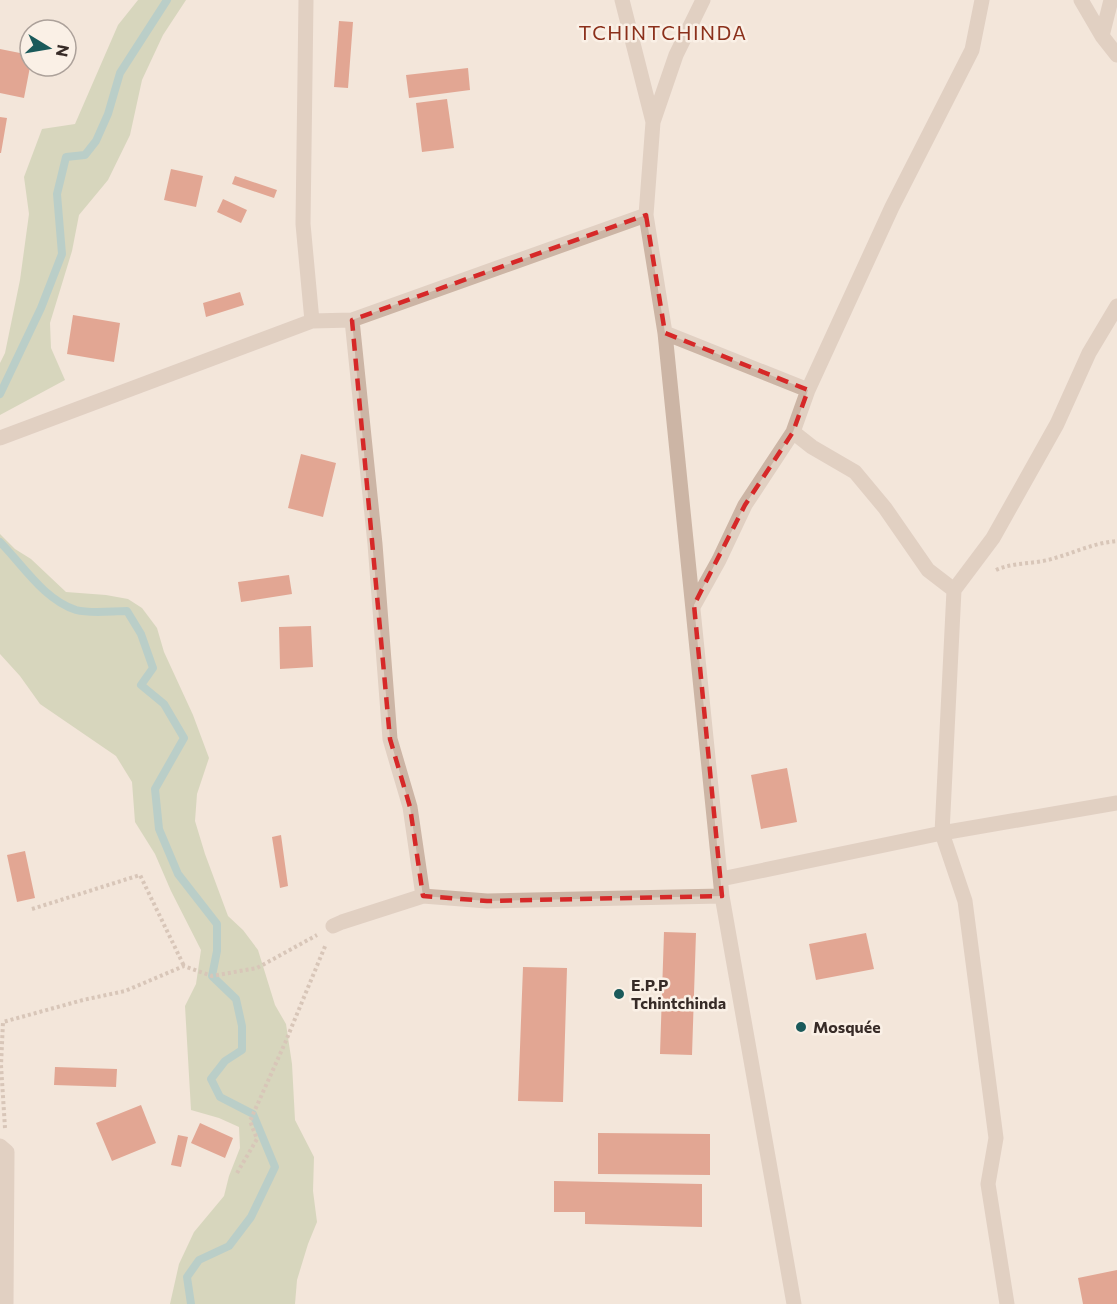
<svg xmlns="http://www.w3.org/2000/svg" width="1117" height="1304" viewBox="0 0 1117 1304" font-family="Commissioner,sans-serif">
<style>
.green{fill:#b7c399}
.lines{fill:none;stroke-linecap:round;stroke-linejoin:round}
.stream{stroke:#77b2b2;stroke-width:8}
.building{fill:#ce5a3d}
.path{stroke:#b89f8f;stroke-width:4;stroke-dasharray:3 3;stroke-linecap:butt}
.minor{stroke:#ccb5a5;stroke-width:15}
.marked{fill:none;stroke:#d62828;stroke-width:4.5;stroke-dasharray:12 8;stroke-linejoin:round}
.poi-dot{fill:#1a5a5b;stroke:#faf0e6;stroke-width:2}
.labels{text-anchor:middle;stroke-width:5;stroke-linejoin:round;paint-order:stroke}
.poi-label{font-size:16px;font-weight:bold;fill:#372b27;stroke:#faf0e6;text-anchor:start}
.quarter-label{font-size:20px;letter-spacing:1.5px;fill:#8b301b;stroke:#faf0e6}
</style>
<rect width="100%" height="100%" fill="#f3e6da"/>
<path class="green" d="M138 0H186L163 35 142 80 130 135 108 180 79 215 72 251 50 323 51 348 65 380 0 415V363L5 353 20 280 29 214 24 177 42 129 75 124 118 25Z
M0 534 15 549 31 559 66 592 106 595 128 599 142 608 157 628 164 652 193 715 209 758 197 794 195 821 205 854 228 916 243 930 258 950 275 1005 286 1024 292 1064 295 1120 314 1157 313 1191 317 1222 308 1244 297 1280 295 1304H170L179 1264 194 1232 224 1196 229 1176 240 1148 239 1127 219 1118 191 1110 185 1006 196 984 201 950 171 891 155 854 135 822 132 782 116 756 40 704 20 676 0 654Z"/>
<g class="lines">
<path class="stream" d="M0 394 41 308 62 254 57 194 66 157 85 155 96 141 108 114 120 73 167 0
M0 542C22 564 44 600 76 610 91 614 112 611 127 611L141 634 153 668 141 685 164 704 184 738 155 789 159 829 178 874 217 924V951L212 976 236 999 242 1026V1050L225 1061 211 1079 220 1097 253 1114 275 1167 251 1217 229 1246 199 1260 187 1277 191 1304"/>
</g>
<path class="building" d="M339 21 353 22 348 88 334 87Z
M0 49 30 55V67L24 98 0 93Z
M468 68 470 90 409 98 406 75Z
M447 99 454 148 422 152 416 103Z
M0 117 7 118 1 153H0Z
M171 169 203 176 196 207 164 200Z
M235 176 277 190 274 198 232 184Z
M223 199 247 210 241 223 217 212Z
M240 292 244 305 206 317 203 303Z
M73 315 120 323 114 362 67 354Z
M301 454 336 463 323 517 288 508Z
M289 575 292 594 241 602 238 582Z
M311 626 313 667 280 669 279 627Z
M787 768 797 822 761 829 751 775Z
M281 835 288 886 280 888 272 837Z
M25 851 35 898 17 902 7 855Z
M664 932 696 933 692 1055 660 1054Z
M866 933 874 969 816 980 809 944Z
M523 967 567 968 563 1102 518 1101Z
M55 1067 117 1069 116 1087 54 1085Z
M141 1105 156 1143 112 1161 96 1123Z
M200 1123 233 1138 225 1158 191 1143Z
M598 1133 710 1134V1175L598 1174Z
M178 1135 188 1137 181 1167 171 1165Z
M554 1181 702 1184V1227L585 1224V1212H554Z
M1117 1270V1304H1083L1078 1278Z"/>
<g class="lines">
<path class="path" d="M996 570C1011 563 1027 564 1043 561 1068 556 1091 543 1117 541
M32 909 140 875 184 966
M5 1128 1 1065 3 1022 83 1000 125 991 184 966 212 976 257 968 317 935
M237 1173 257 1139 250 1121 285 1043 326 944"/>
<path class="minor" d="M306 0 303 224 312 321
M622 0 653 122
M703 0 676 55 653 122 646 215 665 333 722 896 794 1304
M1081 0 1102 36 1117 55
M1102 36 1111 0
M352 320 375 544 390 739 410 807 423 896
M665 333 808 390 892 207 972 50 982 0
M808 390 793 432 812 447 855 472 885 508 928 570 954 590
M0 438 312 321 352 320 646 215
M694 605 719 560 745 505 793 432
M721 879 942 833 1117 803
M333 926 342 922 423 896 487 901 722 896
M0 1146 7 1152 6 1304
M1007 1304 988 1184 996 1138 965 901 942 833 954 590 993 538 1057 424 1089 353 1117 306"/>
</g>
<path d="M0 0H1117V1304H0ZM646 215 665 333 808 390 793 432 745 505 694 605 722 896 487 901 423 896 410 807 390 739 352 320Z" fill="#f3e6da" fill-opacity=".55" fill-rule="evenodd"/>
<path class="marked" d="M646 215 665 333 808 390 793 432 745 505 694 605 722 896 487 901 423 896 410 807 390 739 352 320Z"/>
<g class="poi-dot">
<circle cx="619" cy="994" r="6"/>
<circle cx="801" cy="1027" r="6"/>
</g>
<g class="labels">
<g class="poi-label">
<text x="631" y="991">E.P.P<tspan x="631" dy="18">Tchintchinda</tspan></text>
<text x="813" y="1033">Mosquée</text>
</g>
<g class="quarter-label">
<text x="663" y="40">TCHINTCHINDA</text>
</g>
</g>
<g transform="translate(48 48) rotate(101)"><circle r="28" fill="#faf0e6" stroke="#aca19a" stroke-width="1.5"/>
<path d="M0-4.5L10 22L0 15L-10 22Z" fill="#1a5a5b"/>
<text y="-9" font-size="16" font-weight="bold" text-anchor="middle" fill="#372b27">N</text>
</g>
</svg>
